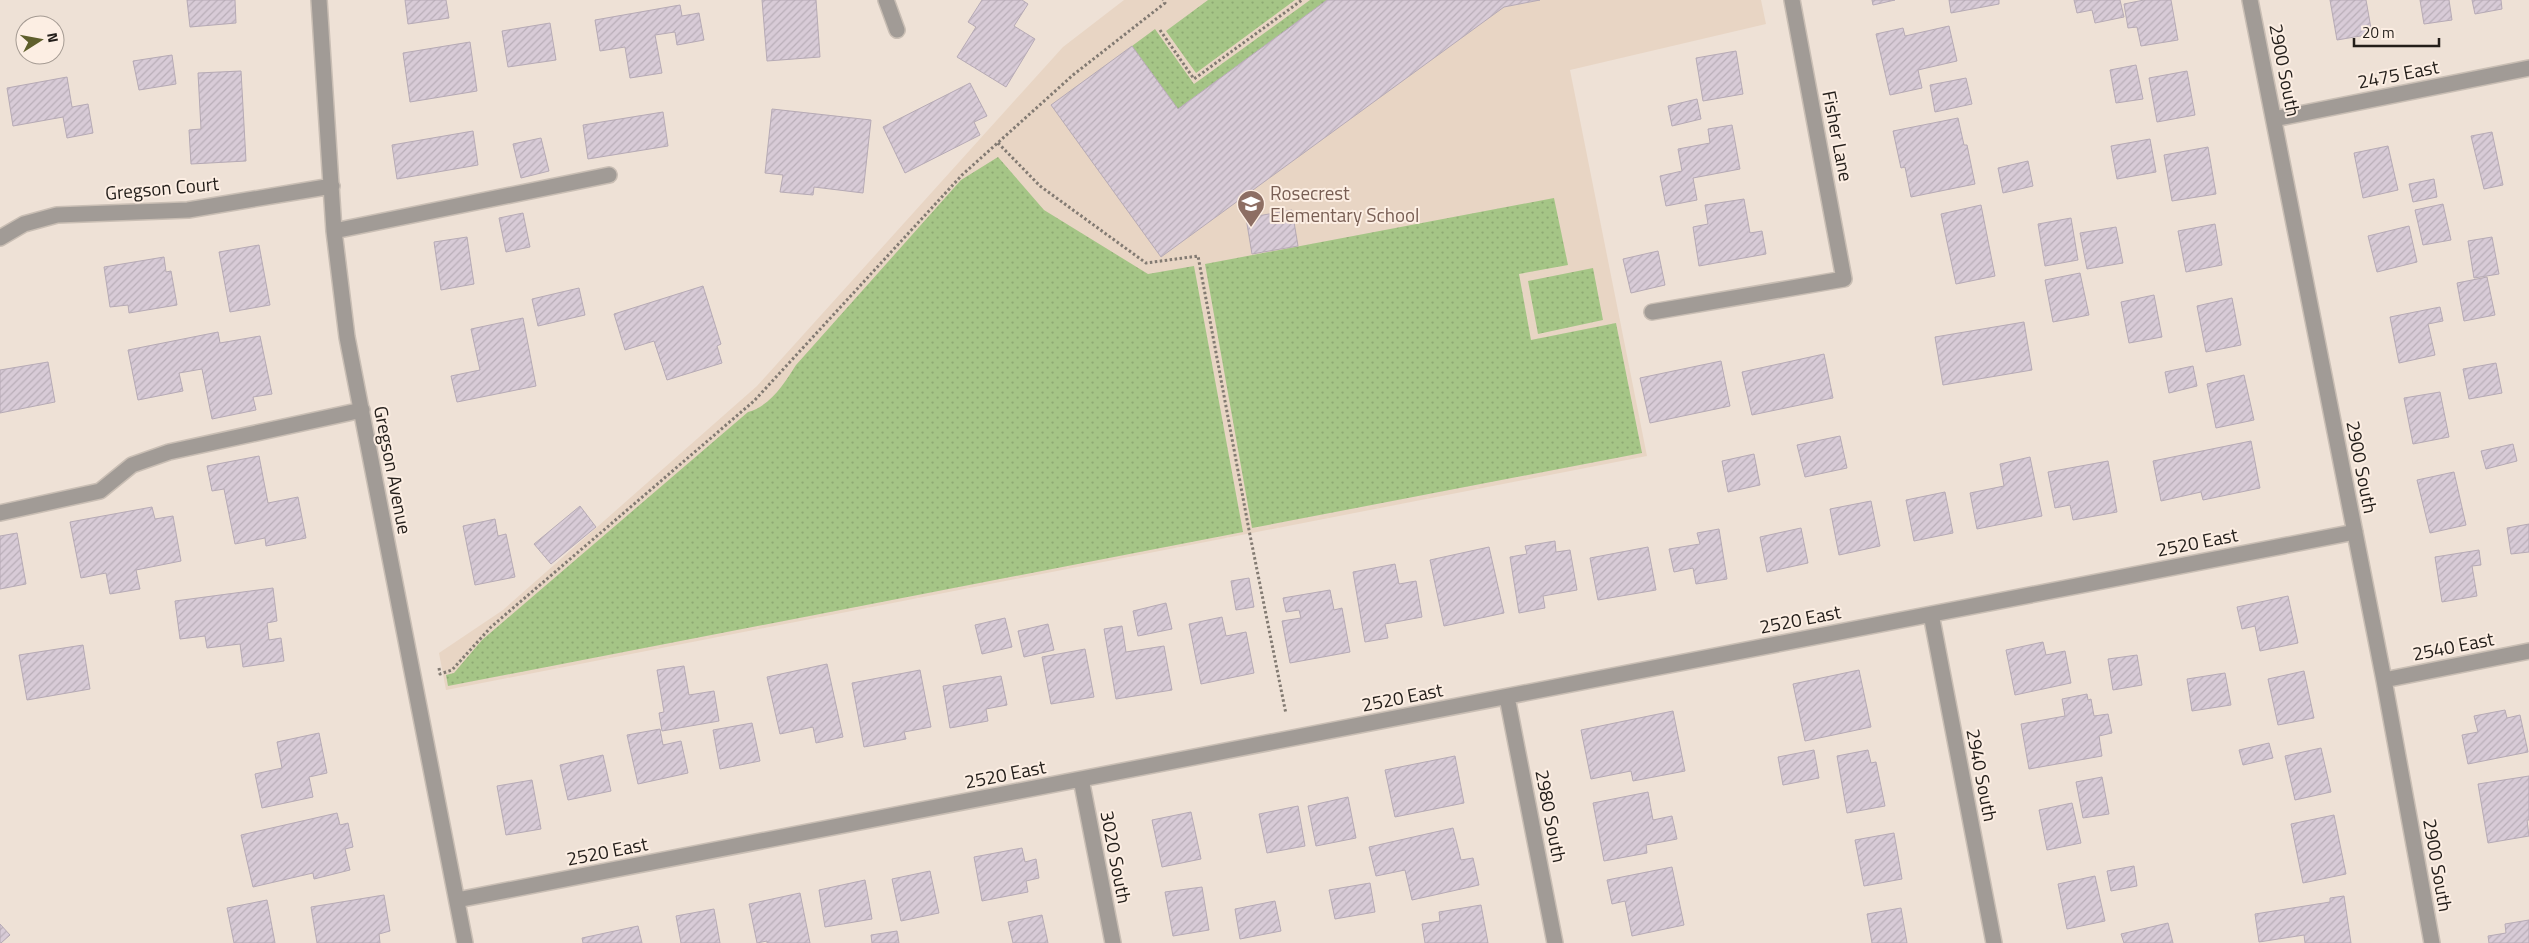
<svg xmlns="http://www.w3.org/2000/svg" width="2529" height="943" viewBox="0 0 2529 943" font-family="'Titillium Web',sans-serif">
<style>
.built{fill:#e8d5c4}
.grass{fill:url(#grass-dots)}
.building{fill:url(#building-hatch);stroke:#b6aab5}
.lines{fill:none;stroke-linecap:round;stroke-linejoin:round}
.minor-casing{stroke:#c9beb4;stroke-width:18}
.path{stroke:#827a72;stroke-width:3;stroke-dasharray:2.5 2.5;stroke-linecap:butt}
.minor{stroke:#a19b96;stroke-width:15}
.labels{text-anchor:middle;stroke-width:4;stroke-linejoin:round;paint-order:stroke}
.street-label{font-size:19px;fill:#231e1a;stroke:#fceee3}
.education-label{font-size:19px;fill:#785e54;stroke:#fceee3;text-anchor:start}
</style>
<defs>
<pattern id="grass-dots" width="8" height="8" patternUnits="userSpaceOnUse" patternTransform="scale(1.25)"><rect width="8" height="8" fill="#a5c586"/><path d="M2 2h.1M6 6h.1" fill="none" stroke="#8ea973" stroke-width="1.8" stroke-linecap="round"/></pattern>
<pattern id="building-hatch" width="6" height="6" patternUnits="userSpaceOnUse" patternTransform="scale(1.25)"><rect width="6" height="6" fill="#d8cbd7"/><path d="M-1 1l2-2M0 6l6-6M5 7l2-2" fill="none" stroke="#b9aeb8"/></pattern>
</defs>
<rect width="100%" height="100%" fill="#eee1d6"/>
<path class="built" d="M1124 0H1761L1766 24 1570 70 1647 456 446 690 439 653 503 610 757 386 1063 47Z"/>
<path class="grass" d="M1208 0H1295L1196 73 1166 31Z
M1310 0H1327L1178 109 1132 46 1155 29 1194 84Z
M998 157 1044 210 1148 274 1194 266 1243 532 448 686 446 675 454 673 482 640 748 412C770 406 784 384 796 365L961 180Z
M1554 198 1568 265 1519 274 1531 340 1616 323 1642 453 1252 528 1205 264Z
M1593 268 1603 320 1538 334 1528 281Z"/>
<path class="building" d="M187 0H235L236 23 190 27Z
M405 0H446L449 18 408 24Z
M762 0H816L820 57 767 61Z
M982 0H1022L1028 4 1014 26 1035 39 1006 87 957 57 976 27 968 22Z
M1327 0H1540L1504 7 1161 257 1051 105 1132 46 1178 109Z
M1872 0H1895L1873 5Z
M1949 0H1999V4L1951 13Z
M2074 0H2120L2124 17 2095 23 2092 10 2077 13Z
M2144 0H2171L2178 40 2141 46 2137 27 2128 28 2124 4Z
M2330 0H2366L2372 34 2337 40Z
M2420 0H2449L2452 20 2424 24Z
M2472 0H2501L2502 9 2475 14Z
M680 5 682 16 699 13 704 40 677 45 675 32 655 35 662 73 630 78 625 47 600 51 595 20Z
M550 23 556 60 508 67 502 31Z
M1949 26 1957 61 1918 70 1922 88 1890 95 1876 34 1903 28 1905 36Z
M470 42 477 91 410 102 403 53Z
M1736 51 1743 94 1703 101 1696 58Z
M172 55 176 84 139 90 133 61Z
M2136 65 2143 99 2116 103 2110 70Z
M241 71 246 161 191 164 189 130 201 129 198 73Z
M2187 71 2195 115 2157 122 2149 78Z
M67 77 72 107 88 104 93 133 67 138 63 117 13 126 7 88Z
M1966 78 1972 104 1935 112 1930 85Z
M970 83 987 116 974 122 980 135 905 173 883 127Z
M1697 99 1701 119 1672 126 1668 106Z
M772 109 871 120 863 193 814 187 813 195 780 192 783 175 765 173Z
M663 112 668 146 588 159 583 125Z
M1958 118 1964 145H1967L1975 184 1911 197 1905 167 1901 168 1893 131Z
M1732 125 1740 169 1693 178 1697 200 1666 206 1660 176 1682 171 1678 149 1710 143 1708 129Z
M473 131 478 165 397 179 392 145Z
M2492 132 2503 185 2484 189 2471 136Z
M541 138 549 171 521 178 513 144Z
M2150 139 2156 172 2117 179 2111 146Z
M2388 146 2398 190 2363 198 2354 153Z
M2208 147 2216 194 2172 201 2164 155Z
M2028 161 2033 186 2003 193 1998 168Z
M2434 179 2437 197 2413 202 2409 184Z
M1744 199 1750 233 1762 231 1766 254 1699 266 1693 227 1708 224 1705 205Z
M2443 204 2451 240 2423 245 2415 210Z
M1981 205 1995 276 1956 284 1941 214Z
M1292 210 1298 246 1252 254 1246 218Z
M523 213 530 247 506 252 499 218Z
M2071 218 2078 260 2045 266 2038 224Z
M2215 224 2222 265 2186 272 2178 231Z
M2409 226 2417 262 2377 272 2368 236Z
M2116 227 2123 263 2087 269 2080 233Z
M467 237 474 284 441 290 434 242Z
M2492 237 2499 274 2474 278 2468 241Z
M259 245 270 305 230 312 219 252Z
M1658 251 1665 285 1631 293 1623 259Z
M164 257 166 272 171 271 177 305 129 313 128 305 110 307 104 267Z
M2080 273 2089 315 2053 322 2045 280Z
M2487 277 2495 315 2464 321 2457 283Z
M703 286 721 344 717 346 722 363 667 380 654 341 625 350 614 314Z
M579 288 585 315 538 326 532 299Z
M2154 295 2162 337 2129 343 2121 302Z
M2232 298 2241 345 2206 352 2197 306Z
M2440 307 2443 321 2428 324 2435 355 2399 363 2390 317Z
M523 318 536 386 457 402 451 376 480 370 471 329Z
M2024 322 2032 370 1943 385 1935 337Z
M218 332 220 343 260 336 272 394 253 397 256 410 212 419 202 369 179 373 183 391 138 400 128 350Z
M1824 354 1833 398 1752 415 1742 372Z
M1721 361 1730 406 1650 423 1640 378Z
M48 362 55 402 0 413V370Z
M2496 363 2502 393 2469 399 2463 369Z
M2193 366 2197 386 2169 393 2165 372Z
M2244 375 2254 420 2216 428 2207 384Z
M2440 392 2449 437 2413 444 2404 398Z
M1840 436 1847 468 1805 477 1797 445Z
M2251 441 2260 488 2203 500 2201 492 2161 501 2153 461Z
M2513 444 2517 461 2486 469 2481 451Z
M1754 454 1760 485 1728 492 1722 461Z
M259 456 268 503 298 497 306 538 266 546 265 538 235 544 224 489 212 491 207 466Z
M2030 457 2042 516 1977 529 1970 493 2004 486 2000 464Z
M2108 461 2117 512 2073 520 2070 505 2055 508 2048 472Z
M2454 472 2466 525 2430 533 2417 480Z
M1945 492 1953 533 1914 541 1906 500Z
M1871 501 1880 546 1839 555 1830 509Z
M580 506 596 527 551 564 534 544Z
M152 507 155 519 173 516 181 561 136 570 140 589 110 594 106 573 81 578 70 522Z
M495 519 498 536 506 534 515 577 475 585 463 526Z
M2529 524V552L2511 554 2507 528Z
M1801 528 1808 563 1767 572 1760 537Z
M1719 529 1727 579 1696 584 1693 568 1674 572 1669 549 1700 544 1697 533Z
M17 533 26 584 0 589V536Z
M1555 541 1556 552 1570 550 1577 590 1543 596 1545 608 1519 613 1510 557 1527 554 1525 546Z
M1489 547 1504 613 1444 626 1430 560Z
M1648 547 1656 590 1598 600 1590 558Z
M2479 550 2481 565 2472 566 2477 596 2442 602 2435 557Z
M1395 564 1399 584 1416 581 1422 617 1385 624 1388 638 1365 642 1353 572Z
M1249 578 1254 607 1236 610 1231 581Z
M273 588 277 621 267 623 269 640 281 638 284 661 243 667 240 644 207 648 205 636 180 639 175 601Z
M1330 590 1334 610 1342 608 1350 652 1290 663 1282 621 1301 618 1299 610 1286 612 1283 598Z
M2288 596 2298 643 2260 651 2255 626 2242 629 2237 607Z
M1166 603 1172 629 1138 636 1133 611Z
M1222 617 1226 636 1246 632 1254 673 1201 684 1189 624Z
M1005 618 1012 647 982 654 975 625Z
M1048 624 1054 650 1024 657 1018 631Z
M1122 626 1126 652 1164 646 1172 690 1116 699 1104 629Z
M2043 642 2046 655 2065 651 2071 683 2015 695 2006 650Z
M83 645 90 689 27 700 19 655Z
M1085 649 1094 697 1051 704 1042 657Z
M2137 655 2142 685 2113 690 2108 659Z
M827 664 843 737 816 743 813 727 780 734 767 677Z
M684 666 689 695 714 691 719 721 662 731 659 713 664 712 657 670Z
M920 670 931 727 904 732 906 739 864 747 852 683Z
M1859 670 1871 727 1805 741 1793 684Z
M2304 671 2314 718 2278 725 2268 679Z
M2225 673 2231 705 2192 711 2187 679Z
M1001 676 1007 705 986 709 988 721 950 728 943 686Z
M2087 694 2088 700 2091 699 2094 716 2108 714 2112 733 2099 736 2102 756 2029 769 2021 724 2065 716 2062 699Z
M2505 710 2507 718 2520 715 2528 752 2468 764 2462 735 2478 732 2474 716Z
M1673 711 1685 771 1633 781 1631 771 1591 779 1581 730Z
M752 723 760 761 720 769 713 730Z
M660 729 663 745 681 741 688 773 638 784 627 735Z
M319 733 327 773 309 777 313 797 262 808 255 774 282 768 277 742Z
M2269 743 2273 758 2243 765 2239 750Z
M2321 748 2331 792 2295 800 2285 756Z
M1814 750 1819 778 1783 785 1778 757Z
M1868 750 1871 763 1876 762 1885 806 1847 813 1837 756Z
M603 755 611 791 568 800 560 765Z
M1455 756 1464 803 1395 817 1385 770Z
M2529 776V820H2527L2529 836 2488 843 2478 784Z
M2102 777 2109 814 2083 818 2076 782Z
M532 780 541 829 506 835 497 786Z
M1648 792 1653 820 1672 816 1677 839 1646 845 1647 853 1604 861 1593 803Z
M1348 797 1356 838 1316 846 1308 806Z
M2072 803 2081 843 2047 850 2039 810Z
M1298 806 1305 846 1267 853 1259 814Z
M1191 812 1201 859 1162 867 1152 820Z
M337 813 340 825 348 823 353 847 345 849 350 870 314 879 313 873 253 887 241 835Z
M2334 815 2346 874 2303 883 2291 824Z
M1453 828 1461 860 1473 858 1479 885 1412 900 1405 870 1376 876 1369 847Z
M1894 833 1902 879 1864 886 1855 840Z
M1022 848 1025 862 1036 859 1039 878 1026 881 1028 892 982 901 974 857Z
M2134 866 2137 886 2111 891 2107 871Z
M1672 867 1684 925 1632 936 1625 901 1612 904 1607 880Z
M930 871 939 913 901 921 892 879Z
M2095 876 2105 921 2067 929 2058 884Z
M865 880 872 919 825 927 819 890Z
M1370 883 1375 912 1335 919 1329 890Z
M1202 887 1209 930 1173 936 1165 892Z
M800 893 810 943H767V941L757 943 749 904Z
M384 895 390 931 379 934 380 943H317L311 907Z
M2344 896 2351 943H2305L2304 935 2259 942 2255 914 2330 902V898Z
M267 900 275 943H234L227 908Z
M1275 901 1281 931 1240 939 1235 909Z
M1481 905 1488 943H1425L1422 924 1440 921 1439 912Z
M1901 908 1907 943H1872L1867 914Z
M714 909 720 943H681L676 916Z
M1042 915 1048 943H1013L1008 922Z
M2529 920V943H2489L2488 936 2506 933 2505 924Z
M2168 923 2173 943H2124L2121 934Z
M0 924 10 935 1 943H0Z
M638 926 642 943H583L582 938Z
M897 931 899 943H872L871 935Z"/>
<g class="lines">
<defs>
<path id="minor" d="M319 0 334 231 347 337 465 943
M886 0 897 30
M2250 0 2384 680 2432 943
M2274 119 2529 68
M334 231 609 175
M0 238 24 224 57 215 188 210 332 186
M1652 312 1844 279 1792 0
M0 513 100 491 132 465 169 452 362 410
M1931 614 1994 943
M2384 680 2529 651
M1507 697 1555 943
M1081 779 1113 943
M457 900 2355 532"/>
</defs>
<use href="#minor" class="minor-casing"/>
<path class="path" d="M1160 30 1194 79 1302 0
M998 143 1040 186 1146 263 1198 256 1249 530 1286 714
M439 668 440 674 452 670 491 627 754 401 962 175 1073 75 1165 3 1163 0"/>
<use href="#minor" class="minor"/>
</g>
<defs>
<symbol id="school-pin" viewBox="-11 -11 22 30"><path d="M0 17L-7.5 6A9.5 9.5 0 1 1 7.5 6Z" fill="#8d6e63" stroke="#fceee3"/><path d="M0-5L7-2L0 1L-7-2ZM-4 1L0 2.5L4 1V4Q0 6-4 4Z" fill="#fff"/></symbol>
</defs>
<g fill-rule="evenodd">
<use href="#school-pin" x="1235" y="188" width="32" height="43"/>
</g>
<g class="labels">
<g class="street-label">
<text transform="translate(2285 70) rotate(79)" y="7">2900 South</text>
<text transform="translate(2398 74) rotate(-11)" y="7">2475 East</text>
<text transform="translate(1838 136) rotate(79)" y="7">Fisher Lane</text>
<text transform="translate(162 188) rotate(-5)" y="7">Gregson Court</text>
<text transform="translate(2362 467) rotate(79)" y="7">2900 South</text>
<text transform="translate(393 470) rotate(79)" y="7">Gregson Avenue</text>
<text transform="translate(2197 542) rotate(-11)" y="7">2520 East</text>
<text transform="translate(1800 619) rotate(-11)" y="7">2520 East</text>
<text transform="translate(2453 646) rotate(-11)" y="7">2540 East</text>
<text transform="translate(1402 697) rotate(-11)" y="7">2520 East</text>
<text transform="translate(1005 774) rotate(-11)" y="7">2520 East</text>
<text transform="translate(1982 775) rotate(79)" y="7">2940 South</text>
<text transform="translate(1551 816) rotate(79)" y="7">2980 South</text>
<text transform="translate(607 851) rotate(-11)" y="7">2520 East</text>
<text transform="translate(1116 857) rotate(79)" y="7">3020 South</text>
<text transform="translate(2438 865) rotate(80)" y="7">2900 South</text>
</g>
<g class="education-label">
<text x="1270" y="200">Rosecrest<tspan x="1270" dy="22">Elementary School</tspan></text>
</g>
</g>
<g transform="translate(40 40) rotate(79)"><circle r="24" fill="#fceee3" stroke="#a59b93"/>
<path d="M0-4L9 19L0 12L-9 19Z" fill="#5e5e2b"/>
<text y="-8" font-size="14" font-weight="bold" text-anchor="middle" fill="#231e1a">N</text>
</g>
<path d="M2354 38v8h85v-8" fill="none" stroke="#231e1a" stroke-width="2.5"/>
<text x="2362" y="38" font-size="15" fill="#231e1a" stroke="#fceee3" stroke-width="4" paint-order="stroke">20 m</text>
</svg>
